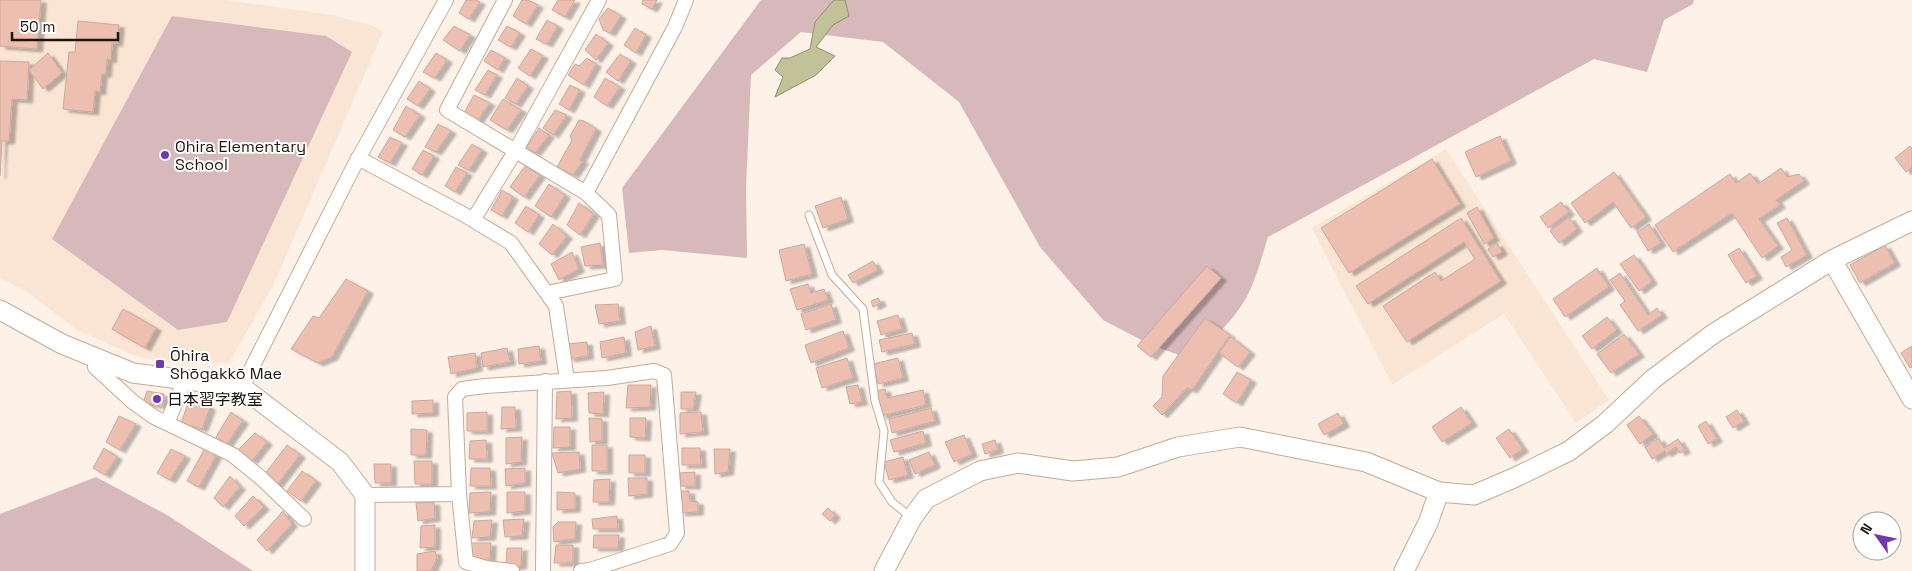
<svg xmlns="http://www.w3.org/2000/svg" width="1912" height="571" viewBox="0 0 1912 571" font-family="'Space Grotesk','Noto Sans JP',sans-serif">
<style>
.built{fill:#fae5d4}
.green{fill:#d8b9bb}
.water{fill:#c2c298;stroke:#918e6e}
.building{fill:#edbfb1;stroke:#cba99f;filter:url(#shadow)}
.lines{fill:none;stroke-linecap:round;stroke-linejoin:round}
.lane-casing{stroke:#c5aa95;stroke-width:9}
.street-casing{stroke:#c5aa95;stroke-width:16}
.secondary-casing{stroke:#c5aa95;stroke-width:21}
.lane{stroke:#fff;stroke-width:7}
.street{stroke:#fff;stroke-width:14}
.secondary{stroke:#fff;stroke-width:19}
.poi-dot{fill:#7138ae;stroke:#fff;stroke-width:2}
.labels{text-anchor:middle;stroke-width:4;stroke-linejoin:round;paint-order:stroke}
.poi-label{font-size:16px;fill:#1e150d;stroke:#fff;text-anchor:start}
</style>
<defs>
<filter id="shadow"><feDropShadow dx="5.5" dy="3" stdDeviation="1" flood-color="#0004"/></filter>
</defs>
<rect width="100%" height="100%" fill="#fdf1e8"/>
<path class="built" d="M0 0H227L332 15 371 25 383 32 273 286 229 363 171 362 138 357 77 330 27 292 0 278Z
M1446 149 1609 400 1576 423 1504 314 1392 385 1312 228Z"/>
<path class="green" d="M761 0H1694L1693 4 1664 20 1647 72 1594 59 1268 237C1263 253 1258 272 1251 288 1238 317 1213 341 1187 358L1149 344 1103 320 1040 247 959 102 883 42 801 32 751 75 746 188 747 258 662 250 629 253 622 188Z
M172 16 326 36 352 52 227 322 178 330 52 239Z
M96 477 167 515 253 571H0V514Z"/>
<path class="water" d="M834 0H845L849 16 833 25 816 47 835 56 816 75 775 97 783 77 775 70 782 58H790L810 49 815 22Z"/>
<path class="building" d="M0 0H41L37 49 0 46Z
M466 0H476L480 2 469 19 459 13Z
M522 0H528L538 5 526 24 513 16Z
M558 0H575L565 17 552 10Z
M643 0H657L652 9 642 4Z
M608 8 621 16 610 33 603 30 599 19Z
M547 20 558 26 547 44 536 39Z
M78 21 119 25 117 43H112L111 60 107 59 106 74H102L100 92 95 91 93 112 63 109 69 52H75Z
M454 26 470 35 460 51 443 40Z
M507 26 520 33 511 47 498 40Z
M635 28 646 35 636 53 624 45Z
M596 34 608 43 596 60 585 50Z
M531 49 543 56 530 76 518 68Z
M491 50 505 58 498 70 484 61Z
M48 53 62 73 43 89 29 70Z
M436 53 447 60 435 78 423 72Z
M620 54 631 61 618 81 606 72Z
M587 58 596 64 584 85 568 75 575 64 579 66Z
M0 61 29 62 27 100 12 99 9 141H2L0 176Z
M488 70 497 75 485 95 475 90Z
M517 78 528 86 516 104 505 98Z
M605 78 620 87 607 106 594 97Z
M419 81 430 89 418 106 407 99Z
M570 85 580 90 569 110 559 104Z
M474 95 490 103 477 121 464 113Z
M503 99 521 110 507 130 490 120Z
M406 106 420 115 405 137 393 130Z
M555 110 567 115 553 135 543 128Z
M579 120 584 121 596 129 580 160 583 161 573 175 557 167 572 140 570 136Z
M438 124 451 131 436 152 425 147Z
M539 128 549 135 535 153 526 148Z
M1500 136 1511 161 1476 177 1465 152Z
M390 137 402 143 390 163 378 157Z
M472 144 482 150 469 170 458 165Z
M1910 146 1912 149V167L1906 172 1895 158Z
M423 150 434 156 422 175 412 169Z
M1432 159 1460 204 1349 273 1321 228Z
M525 166 540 175 524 197 510 187Z
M456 167 467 173 455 192 445 186Z
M1781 168 1787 177 1799 174 1804 181 1776 200 1780 205 1759 219 1778 246 1762 258 1732 213 1673 252 1655 225 1730 174 1736 183 1750 173 1758 184Z
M1614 172 1646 217 1631 228 1613 202 1585 223 1571 203Z
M549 184 565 195 551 217 535 206Z
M502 190 513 197 502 216 491 210Z
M841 197 848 219 823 228 815 206Z
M1561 202 1569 212 1548 228 1540 217Z
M579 203 594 214 580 235 567 225Z
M526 206 539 215 528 232 515 223Z
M1477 207 1494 238 1484 244 1467 213Z
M1569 217 1577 229 1559 243 1550 231Z
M1461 218 1501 281 1407 342 1383 306 1435 272 1441 281 1475 259 1464 242 1368 304 1356 286Z
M1787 218 1807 255 1786 267 1781 257 1792 250 1777 223Z
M553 224 567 236 552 255 539 244Z
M1649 224 1661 243 1648 251 1637 232Z
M600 243 603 265 585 266 581 247Z
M1497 243 1502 252 1493 257 1488 249Z
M804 244 812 274 786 281 779 250Z
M1885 245 1895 263 1860 283 1850 265Z
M1739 248 1757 276 1746 283 1728 255Z
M572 252 579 269 559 280 551 264Z
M1634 255 1652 281 1639 291 1620 264Z
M873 261 878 270 853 283 848 275Z
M1207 266 1221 278 1151 357 1137 346Z
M1597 268 1609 287 1565 317 1553 299Z
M1620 273 1648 315 1657 308 1662 315 1638 331 1620 305 1625 301 1610 280Z
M346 279 368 291 332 357 318 363 291 349 313 316 319 318Z
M808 284 811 293 824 289 828 300 797 310 790 289Z
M878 298 881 303 873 307 871 301Z
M618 304 620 321 599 324 595 305Z
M831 304 836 320 806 330 801 314Z
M123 309 156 328 145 348 112 329Z
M898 315 902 329 881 335 877 321Z
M1607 317 1617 330 1592 349 1582 336Z
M1205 318 1230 335 1192 390 1187 388 1162 415 1153 406 1162 397 1163 376Z
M651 326 655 346 638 350 635 332Z
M843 331 849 348 811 363 805 345Z
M912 333 915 344 882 352 879 340Z
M1624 334 1639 354 1611 373 1597 354Z
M624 337 626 353 602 358 600 342Z
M1231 337 1250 352 1238 367 1219 353Z
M587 342 588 356 569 359 567 344Z
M539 346 541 361 519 364 518 349Z
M1912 346V367L1910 368 1901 353Z
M507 348 510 362 483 367 481 353Z
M475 353 477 368 451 374 448 357Z
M847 358 853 378 822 388 816 368Z
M898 358 903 378 878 384 873 364Z
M1237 372 1251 380 1237 403 1223 394Z
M628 385H651L650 407 626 408Z
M858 385 862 402 850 404 846 387Z
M885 389 887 398 923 390 926 405 881 416 875 391Z
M147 391 164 394 163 406 143 403Z
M571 391 572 418 556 419 557 392Z
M604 392 603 414 589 413 588 393Z
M681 392H696L693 409H681Z
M191 395 201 399 210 408 202 429 181 423Z
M433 400V413L412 414V401Z
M502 407H515L516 428 501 429Z
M1461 407 1472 423 1442 442 1432 427Z
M931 408 935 421 892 433 889 419Z
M1737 410 1744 421 1733 428 1726 417Z
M231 412 243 421 227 444 216 437Z
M487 412V431H467V413Z
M701 412 703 432 680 434V413Z
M1338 413 1344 424 1324 435 1318 424Z
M119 416 136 424 120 450 106 442Z
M1639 416 1653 434 1640 444 1627 425Z
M589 418 602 419V441L590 442Z
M630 418H646L645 438 630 437Z
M1706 421 1717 439 1708 444 1698 426Z
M554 427H570V447L553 448Z
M411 429 427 430 426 455H411Z
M1509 429 1523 449 1510 458 1496 438Z
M923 431 926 443 894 452 890 440Z
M255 433 267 442 252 461 237 451Z
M964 435 972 454 954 462 945 442Z
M522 437 521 462 506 464V438Z
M1659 438 1664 448 1678 439 1685 450 1680 453 1676 447 1666 454 1665 451 1652 459 1645 447Z
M486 440 487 459H469L470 441Z
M995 440 998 450 985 454 982 444Z
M287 445 300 455 277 485 264 475Z
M592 445H607V471H592Z
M104 448 117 457 105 475 93 468Z
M205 448 216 456 199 487 187 481Z
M682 448H700L701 465H682Z
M171 449 185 456 170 480 157 473Z
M714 449H730L728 472 715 474Z
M579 452 580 469 558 473 552 453Z
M929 452 935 465 915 474 909 460Z
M629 455H645V473H629Z
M903 457 908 475 889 480 884 462Z
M414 461H432V484H415Z
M374 464H391V483H375Z
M471 468H490L491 486H470Z
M525 468V483L506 486 505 469Z
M302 471 316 481 301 501 287 491Z
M695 472V486H680V473Z
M230 476 240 487 223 507 214 498Z
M628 478H647V494L629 496Z
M610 479 609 502H593L594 480Z
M678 491H689L690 501 698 502V512L680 513Z
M491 492 490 512 469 513 470 493Z
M507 492H525V511L507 513Z
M557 492 575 493V509L557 510Z
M253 496 264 507 244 526 235 516Z
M434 502 435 518 418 521 416 503Z
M828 508 835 515 830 521 822 514Z
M283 511 292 524 267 551 257 540Z
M617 516 618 529H593L592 519Z
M524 519 522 536 505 537 503 520Z
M492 520 490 537 472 538 474 521Z
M558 522H576L575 539 554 542 553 527Z
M435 525V547L420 548 421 526Z
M594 535H619L618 548H593Z
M470 543H491L490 560 480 561 470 558Z
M556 545H573V563H554Z
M507 548H522L521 566 506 567Z
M435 551 437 558 431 571H417V554Z"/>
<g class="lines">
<defs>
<path id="lane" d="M809 215 832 275 863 309 875 401 884 431 879 482 892 502 912 518"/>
<path id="street" d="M505 0 447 110 586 193 609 215 615 279 547 293
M358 158 463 214 511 243 556 306 567 380
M586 193 675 27 686 0
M473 220 516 150 599 0
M97 358 95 367 133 402 154 417 233 455 261 478 304 519
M242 387 353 168 446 0
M167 423 185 380
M365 495 459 494
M512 571 486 568 466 562 459 494 455 397 462 389 485 386 607 378 654 371 664 375 677 533 670 544 590 570 581 571
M543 571 545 381"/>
<path id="secondary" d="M1832 260 1912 399
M0 310 62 344 133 373 242 387 340 462 365 495V571
M884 571 912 518 926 499 980 471 1018 463 1073 471 1118 467 1178 447 1240 437 1366 462 1439 492 1474 495 1516 477 1569 451 1605 424 1653 379 1713 334 1832 260 1912 221
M1404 571 1428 523 1439 492"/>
</defs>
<use href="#lane" class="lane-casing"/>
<use href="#street" class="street-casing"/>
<use href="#secondary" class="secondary-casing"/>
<use href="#lane" class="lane"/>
<use href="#street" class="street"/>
<use href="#secondary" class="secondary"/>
</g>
<g class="poi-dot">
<circle cx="165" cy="155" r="5"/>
<rect x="155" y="359" width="10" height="10" rx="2.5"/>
<circle cx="157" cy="399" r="5"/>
</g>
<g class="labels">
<g class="poi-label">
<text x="175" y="152">Ohira Elementary<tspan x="175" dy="18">School</tspan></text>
<text x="170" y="361">Ōhira<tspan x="170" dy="18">Shōgakkō Mae</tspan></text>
<text x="167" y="405">日本習字教室</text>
</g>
</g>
<g transform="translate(1877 536) rotate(303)"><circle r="24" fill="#ffffff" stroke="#a5a19e"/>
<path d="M0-4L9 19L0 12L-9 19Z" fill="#7138ae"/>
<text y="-8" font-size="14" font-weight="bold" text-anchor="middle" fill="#1e150d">N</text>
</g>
<path d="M12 32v8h106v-8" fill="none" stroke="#1e150d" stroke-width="2.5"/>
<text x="20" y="32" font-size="15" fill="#1e150d" stroke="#ffffff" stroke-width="4" paint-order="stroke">50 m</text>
</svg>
